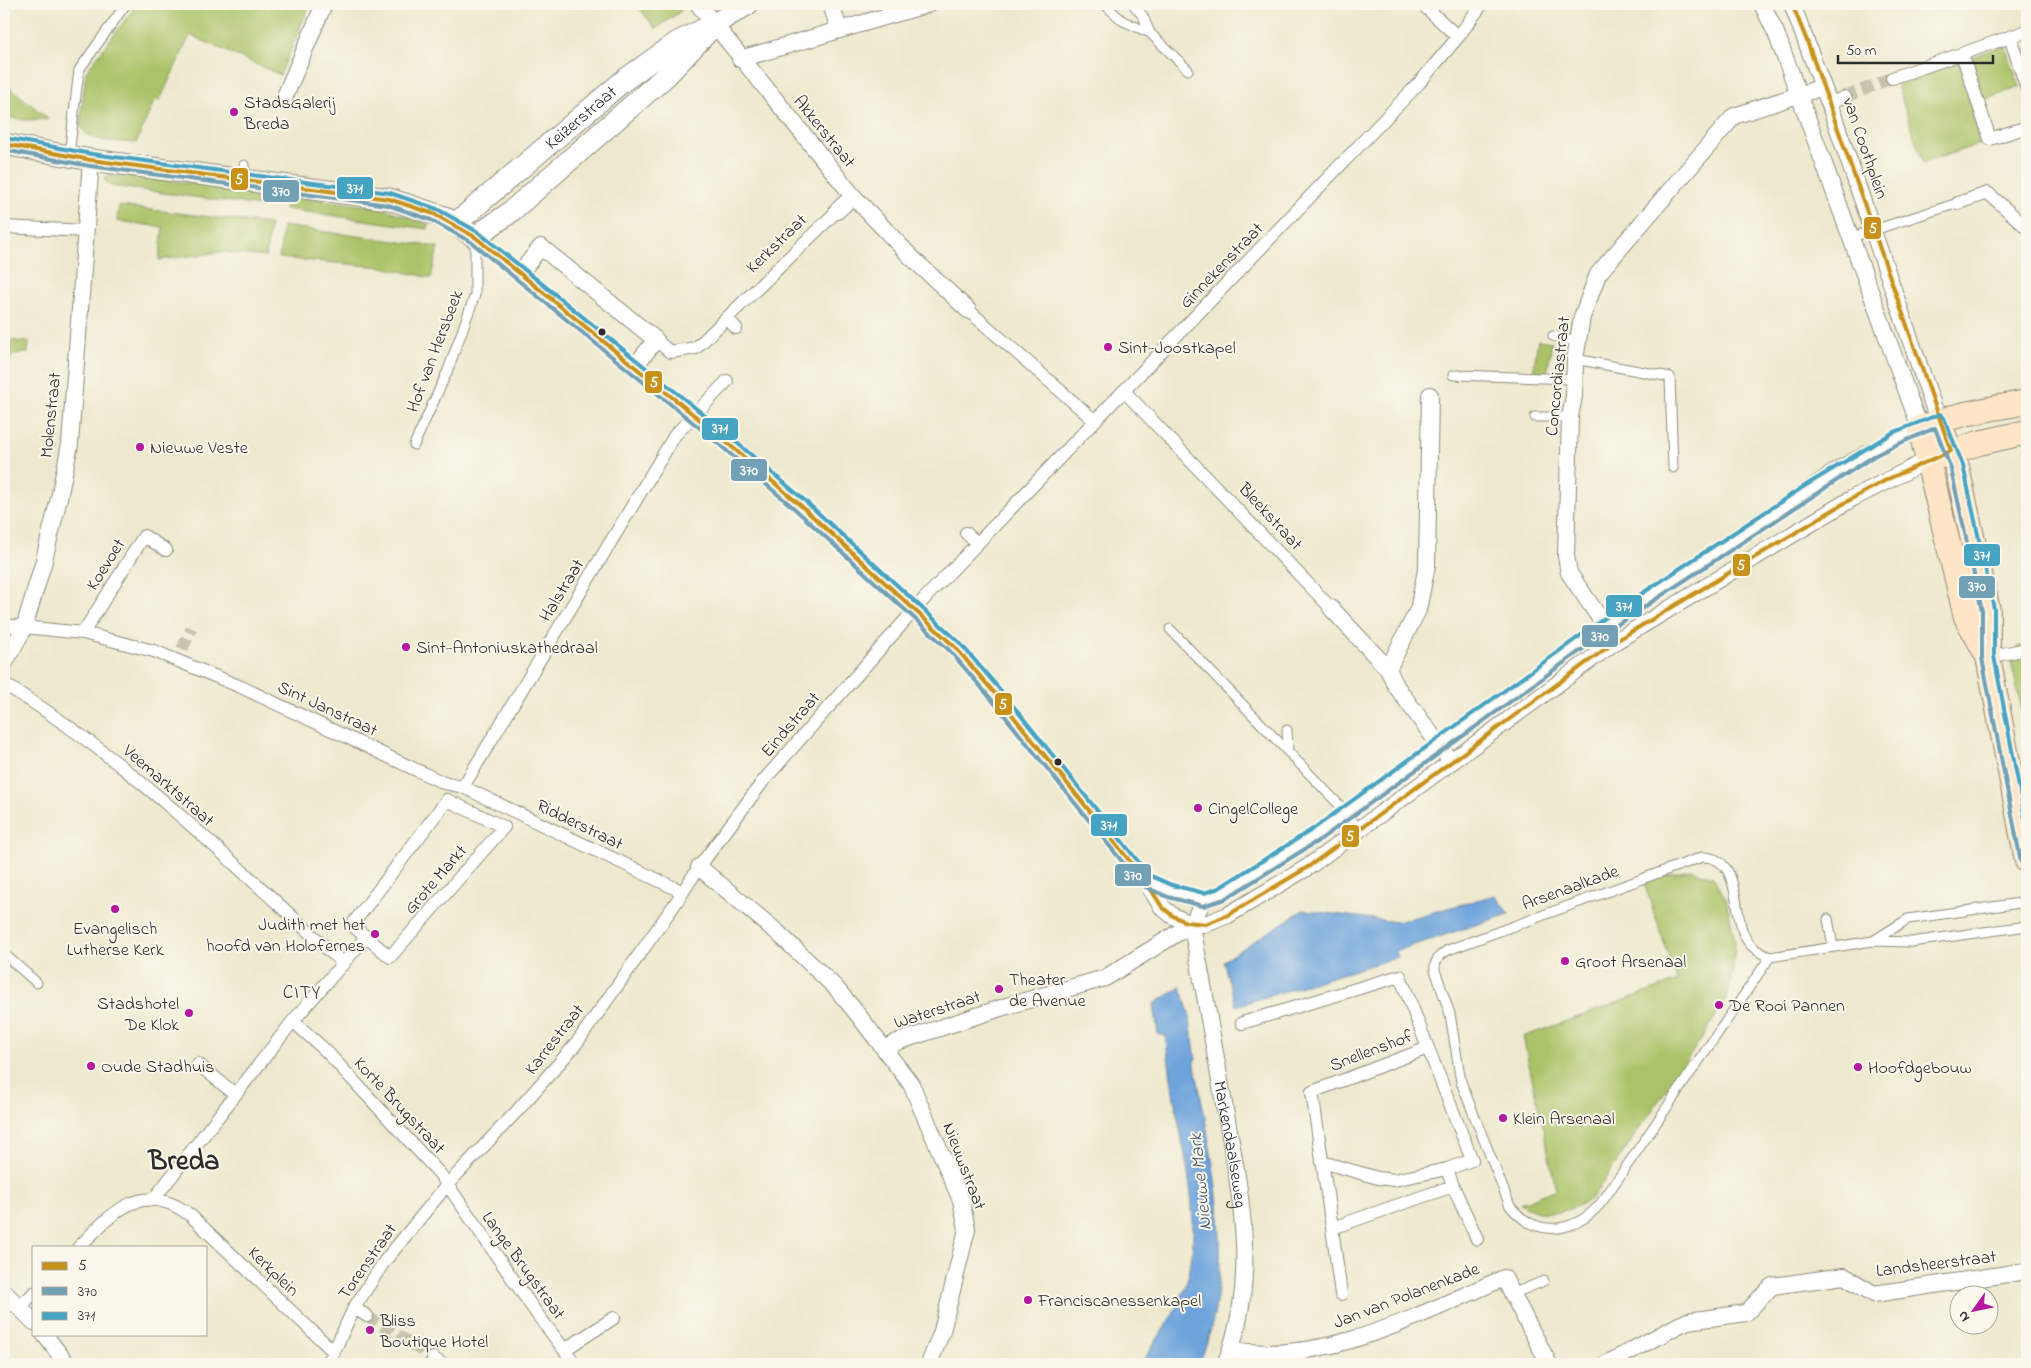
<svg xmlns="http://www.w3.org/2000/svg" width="2031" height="1368" viewBox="0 0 2031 1368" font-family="'Indie Flower',sans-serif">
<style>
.green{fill:#abc368;stroke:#6b774a}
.water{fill:#6ea4dc;stroke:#4c6884}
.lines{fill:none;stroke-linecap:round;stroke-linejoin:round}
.pedestrian-tunnel{stroke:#c7c3ad;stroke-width:12;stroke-dasharray:12 6;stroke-linecap:butt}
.service-casing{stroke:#8c8a7c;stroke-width:11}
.pedestrian-casing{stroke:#8c8a7c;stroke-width:14}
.minor-casing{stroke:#8c8a7c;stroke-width:18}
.tertiary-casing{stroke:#8c8a7c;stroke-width:23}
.secondary-casing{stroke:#8c8a7c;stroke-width:26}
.service{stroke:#fff;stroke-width:9}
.pedestrian{stroke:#fff;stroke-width:12}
.minor{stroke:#fff;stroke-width:16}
.tertiary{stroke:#fff;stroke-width:21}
.secondary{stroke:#fde5c5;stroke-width:24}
.bus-1-casing{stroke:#fbf7ec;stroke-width:8}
.bus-2-casing{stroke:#fbf7ec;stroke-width:8}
.bus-3-casing{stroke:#fbf7ec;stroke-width:8}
.bus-1{stroke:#c8921a;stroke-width:4}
.bus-2{stroke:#72a0b4;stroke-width:4}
.bus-3{stroke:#47a3c2;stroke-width:4}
.poi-dot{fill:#b5179e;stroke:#fbf7ec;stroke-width:2}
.bus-dot{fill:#2b2b2b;stroke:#fbf7ec;stroke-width:2}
.labels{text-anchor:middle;stroke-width:4;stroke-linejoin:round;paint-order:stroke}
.poi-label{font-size:18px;fill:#2b2b2b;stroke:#fbf7ec;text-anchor:start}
.street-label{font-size:18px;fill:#2b2b2b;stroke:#fbf7ec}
.neighbourhood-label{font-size:19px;letter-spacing:1px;fill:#2b2b2b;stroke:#fbf7ec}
.water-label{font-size:19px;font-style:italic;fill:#465b72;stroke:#fbf7ec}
.town-label{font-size:28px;font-weight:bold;fill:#2b2b2b;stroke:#fbf7ec}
.line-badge{stroke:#fbf7ec;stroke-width:2}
.badge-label{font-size:14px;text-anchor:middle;font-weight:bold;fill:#fff}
</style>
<rect width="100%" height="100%" fill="#fbf7ec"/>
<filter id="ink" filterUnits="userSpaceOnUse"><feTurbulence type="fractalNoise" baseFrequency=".02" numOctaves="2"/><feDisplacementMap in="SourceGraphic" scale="10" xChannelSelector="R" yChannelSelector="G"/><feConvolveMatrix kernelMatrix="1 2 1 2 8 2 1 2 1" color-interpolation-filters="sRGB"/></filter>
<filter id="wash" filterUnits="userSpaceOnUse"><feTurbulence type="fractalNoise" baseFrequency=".0096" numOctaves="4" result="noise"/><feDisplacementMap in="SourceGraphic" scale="20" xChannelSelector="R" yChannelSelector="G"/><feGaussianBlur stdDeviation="1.12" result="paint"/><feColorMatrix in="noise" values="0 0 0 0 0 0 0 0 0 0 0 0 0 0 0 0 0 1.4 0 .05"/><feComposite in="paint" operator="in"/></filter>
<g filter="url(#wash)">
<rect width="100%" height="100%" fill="#eee9ce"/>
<path class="green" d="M137 4H310L280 75 190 35 160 100 155 99 136 143C119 141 87 144 80 125L86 72Z
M636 4H677L681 11 656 29Z
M2005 45 2020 87 1984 100 1969 58Z
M1958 61 1986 142 1923 163 1896 82Z
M4 83 49 119 24 120 4 117Z
M123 175 271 193 269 207 111 186 104 180V177Z
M286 195 382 208 428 224V229L285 209Z
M119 206 270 224 266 257 221 252 159 260 163 227 117 221Z
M283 226 438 247 431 278 382 267 279 258Z
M4 340 29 342 28 353 14 354 4 366Z
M1538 340 1552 342 1547 373H1533Z
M2027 645V734L2011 661 2020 659 2017 647Z
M1692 870 1713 877 1726 899 1735 941 1733 970 1727 998 1706 1032 1592 1198C1568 1212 1545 1220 1520 1204L1556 1189 1523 1037 1677 981 1644 883 1669 874Z"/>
<path class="water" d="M1495 895 1509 914 1396 951 1398 957 1236 1006 1223 961 1303 910 1397 922Z
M1181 987 1191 1020 1190 1021 1196 1059 1194 1060C1212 1160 1240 1266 1199 1364H1142C1156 1339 1175 1315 1185 1288 1204 1230 1185 1157 1174 1099 1171 1078 1168 1056 1165 1035H1158L1154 1004Z"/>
</g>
<g filter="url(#ink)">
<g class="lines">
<path class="pedestrian-tunnel" d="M1845 97 1892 78
M182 649 192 628
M367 1316 433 1358"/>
<defs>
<path id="service" d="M1104 4 1123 21 1150 33
M1133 4 1143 16 1150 33 1188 70
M69 155 79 70 126 4
M244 165 245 180
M1852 237 1958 203
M1553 336 1578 342
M1575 359 1670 377 1673 468
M1453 375 1575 379
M1535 417H1570
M414 445 448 370 475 295V238
M1170 629 1347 813 1359 830
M1287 730 1288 750
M1828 919 1833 947
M1873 941 1908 919 2027 902
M4 954 37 983
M1770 957 1604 1199C1579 1232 1538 1241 1510 1206L1461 1082 1450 1014 1435 970C1434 960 1440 955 1448 950L1702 857C1741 856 1733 911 1744 935 1749 946 1759 953 1770 957L1873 941 1911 942 2027 926
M1512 1294 1544 1281"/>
<path id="pedestrian" d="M1422 4 1458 37
M2010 37 2027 89
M1962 54 1990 139 2027 127
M1892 78 2027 31
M1829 103 1845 97
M1958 203 1988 193 2027 228
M4 227 86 231
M968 310 1095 421
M727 318 736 328
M656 340 670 352 696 348 837 211
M1124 391 1331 608
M966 533 977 543
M4 625 83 633 154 651 241 687 444 783 463 787 683 892
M83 633 144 536 166 550
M1988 657 2027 649
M4 684C130 760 235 866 344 964
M463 787 675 435 727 381
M447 800 504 827 390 957 352 925Z
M293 1021 326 1051 440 1174 537 1314 575 1364
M1242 1023 1400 976 1428 1048
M198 1064 235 1094
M1322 1162 1378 1178 1394 1180 1447 1169
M153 1200 293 1021 366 937
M1332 1228 1312 1092 1428 1048 1472 1160 1447 1169 1453 1186
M79 1247C113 1212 142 1179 190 1215L334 1352
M1341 1294 1332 1228 1453 1186 1477 1239
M20 1307 34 1293
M354 1308 367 1316
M564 1350 614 1318
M433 1358 442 1364
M328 1364 354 1308 384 1262 447 1185 517 1111 576 1044 675 904 699 867 764 780 925 598 1420 82 1458 37 1482 4"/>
<g id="minor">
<path d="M698 4 853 196 911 257 968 310"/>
<path d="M831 4 839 29"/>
<path d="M1792 4 1829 103 1938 420"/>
<path d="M740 59 929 4"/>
<path d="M283 101 324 4"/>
<path d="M837 211 853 196"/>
<path d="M475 237 705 424 799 504 955 647 997 696 1145 880 1162 907 1173 916 1186 922 1192 924H1206L1228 915 1308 867 1616 641 1853 498 1928 460"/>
<path d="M519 274 541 247 656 340 634 367"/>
<path d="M1331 608 1388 669 1396 686 1445 753"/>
<path d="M1610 633 1569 573 1566 556 1570 417 1574 396 1575 359 1582 317 1598 274 1734 116 1823 87"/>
<path d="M4 664 24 628 43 564 59 498 70 444 91 160"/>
<path d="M1388 669 1418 610 1427 565 1430 395"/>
<path d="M699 867 777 932 835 987 855 1011 911 1084 961 1200 967 1229 942 1331 929 1364"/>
<path d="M1145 880 1170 891 1204 900 1222 894 1317 834 1605 625 1841 468 1895 438 1920 428 1799 95 1776 33 1762 4"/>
<path id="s1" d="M1204 900C1197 911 1193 920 1193 932 1204 989 1214 1046 1224 1104 1240 1190 1260 1280 1225 1364"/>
<path d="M885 1049 897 1042 1007 1006 1105 978 1192 924"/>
<path d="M4 1292 34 1322"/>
<path d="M44 1334 67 1364"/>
<path d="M1231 1350C1326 1366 1420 1314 1504 1278L1549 1364"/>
<path d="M1606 1364 1679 1325 1688 1321 1746 1313 1772 1286 1844 1276 1874 1294 2027 1271"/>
</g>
<g id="tertiary">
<path d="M4 144 91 160 389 199 444 217 475 237 508 214 667 75 716 23"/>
<path id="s2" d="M455 224 623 81 676 43 716 23 748 4"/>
</g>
<path id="secondary" d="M1938 420 1957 467 1988 610V657L2027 861
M1937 457 1979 443 2027 432
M1987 655 1966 617 1920 428C1954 414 1991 409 2027 402"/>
</defs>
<use href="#service" class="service-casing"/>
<use href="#pedestrian" class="pedestrian-casing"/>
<use href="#minor" class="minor-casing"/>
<use href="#tertiary" class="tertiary-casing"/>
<use href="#secondary" class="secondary-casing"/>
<use href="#service" class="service"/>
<use href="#pedestrian" class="pedestrian"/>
<use href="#minor" class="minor"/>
<use href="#tertiary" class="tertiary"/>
<use href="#secondary" class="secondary"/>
<defs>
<path id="bus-1" d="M4 144 91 160 389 199 434 214 475 237 705 424 799 504 955 647 997 696 1145 880 1162 907 1173 916 1186 922 1206 924 1228 915 1308 867 1616 641 1853 498 1888 479 1951 451 1807 41 1792 4"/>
<path id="bus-2" d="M4 150 90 166 388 205 431 220 471 242 701 429 795 509 950 651 992 700 1141 885 1168 897 1203 906 1225 899 1321 839 1609 630 1874 456 1898 444 1935 428 1951 469 1982 611V658L2021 862"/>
<path id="bus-3" d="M5 138 92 154 390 193 437 209 478 232 709 419 803 499 959 642 1002 692 1149 875 1172 885 1204 893 1219 888 1313 829 1602 620 1803 487 1892 433 1940 414 1944 418 1963 465 1994 609V656L2027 829"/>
</defs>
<use href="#bus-1" class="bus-1-casing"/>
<use href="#bus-2" class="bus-2-casing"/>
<use href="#bus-3" class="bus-3-casing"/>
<use href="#bus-1" class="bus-1"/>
<use href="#bus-2" class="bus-2"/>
<use href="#bus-3" class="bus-3"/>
</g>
</g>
<g class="poi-dot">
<circle cx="234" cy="112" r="5"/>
<circle cx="1108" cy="347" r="5"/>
<circle cx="140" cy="447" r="5"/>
<circle cx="406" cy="647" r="5"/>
<circle cx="1198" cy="808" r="5"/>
<circle cx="115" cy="909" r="5"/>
<circle cx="375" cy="934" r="5"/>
<circle cx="1565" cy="961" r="5"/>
<circle cx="999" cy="989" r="5"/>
<circle cx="1719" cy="1005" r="5"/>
<circle cx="189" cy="1013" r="5"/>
<circle cx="91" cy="1066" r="5"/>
<circle cx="1858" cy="1067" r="5"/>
<circle cx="1503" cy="1118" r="5"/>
<circle cx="1028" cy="1300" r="5"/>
<circle cx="370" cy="1330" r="5"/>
</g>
<g class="bus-dot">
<circle cx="602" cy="332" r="4.5"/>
<circle cx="1058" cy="762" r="4.5"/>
</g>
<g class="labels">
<g class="poi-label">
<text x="244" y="108">StadsGalerij<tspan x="244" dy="21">Breda</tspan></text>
<text x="1118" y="353">Sint-Joostkapel</text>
<text x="150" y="453">Nieuwe Veste</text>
<text x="416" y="653">Sint-Antoniuskathedraal</text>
<text x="1208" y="814">CingelCollege</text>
<text x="365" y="930" text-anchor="end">Judith met het<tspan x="365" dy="21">hoofd van Holofernes</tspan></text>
<text x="115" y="934" text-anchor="middle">Evangelisch<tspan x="115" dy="21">Lutherse Kerk</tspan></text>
<text x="1575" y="967">Groot Arsenaal</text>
<text x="1009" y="985">Theater<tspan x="1009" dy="21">de Avenue</tspan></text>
<text x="179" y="1009" text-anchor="end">Stadshotel<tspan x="179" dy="21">De Klok</tspan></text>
<text x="1729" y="1011">De Rooi Pannen</text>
<text x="101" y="1072">Oude Stadhuis</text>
<text x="1868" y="1073">Hoofdgebouw</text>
<text x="1513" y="1124">Klein Arsenaal</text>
<text x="1038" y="1306">Franciscanessenkapel</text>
<text x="380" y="1326">Bliss<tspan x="380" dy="21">Boutique Hotel</tspan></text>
</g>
<g class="street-label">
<text dy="6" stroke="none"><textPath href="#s2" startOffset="165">Keizerstraat</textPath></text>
<text transform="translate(825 131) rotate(51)" y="6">Akkerstraat</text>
<text transform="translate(1866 148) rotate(71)" y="6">van Coothplein</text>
<text transform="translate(776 243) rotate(-44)" y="6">Kerkstraat</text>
<text transform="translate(1221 265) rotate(-46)" y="6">Ginnekenstraat</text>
<text transform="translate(434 351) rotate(-69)" y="6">Hof van Hersbeek</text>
<text transform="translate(1557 376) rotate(-84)" y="6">Concordiastraat</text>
<text transform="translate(50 415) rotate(-84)" y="6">Molenstraat</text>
<text transform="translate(1271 516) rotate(47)" y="6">Bleekstraat</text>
<text transform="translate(105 564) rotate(-58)" y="6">Koevoet</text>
<text transform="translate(561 590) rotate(-59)" y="6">Halstraat</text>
<text transform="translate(328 708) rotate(25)" y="6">Sint Janstraat</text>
<text transform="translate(790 724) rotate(-49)" y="6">Eindstraat</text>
<text transform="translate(169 785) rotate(41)" y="6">Veemarktstraat</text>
<text transform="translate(580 824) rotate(26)" y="6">Ridderstraat</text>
<text transform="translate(435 879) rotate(-49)" y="6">Grote Markt</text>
<text transform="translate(1570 887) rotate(-20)" y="6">Arsenaalkade</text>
<text transform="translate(937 1009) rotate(-18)" y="6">Waterstraat</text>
<text transform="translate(554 1039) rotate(-52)" y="6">Karrestraat</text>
<text transform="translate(1371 1050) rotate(-21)" y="6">Snellenshof</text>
<text transform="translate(400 1105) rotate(47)" y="6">Korte Brugstraat</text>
<text dy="6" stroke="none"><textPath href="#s1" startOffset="250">Markendaalseweg</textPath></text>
<text transform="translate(965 1166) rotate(69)" y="6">Nieuwstraat</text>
<text transform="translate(367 1261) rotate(-55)" y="6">Torenstraat</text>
<text transform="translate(1936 1263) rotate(-7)" y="6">Landsheerstraat</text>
<text transform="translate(524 1265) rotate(54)" y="6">Lange Brugstraat</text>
<text transform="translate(274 1271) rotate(44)" y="6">Kerkplein</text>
<text transform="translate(1406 1295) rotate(-21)" y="6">Jan van Polanenkade</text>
</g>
<g class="neighbourhood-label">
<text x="302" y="998">CITY</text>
</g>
<g class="water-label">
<text transform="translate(1199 1182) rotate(-96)" y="7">Nieuwe Mark</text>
</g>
<g class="town-label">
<text x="184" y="1169">Breda</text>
</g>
</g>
<g class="line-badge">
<rect x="230" y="167" width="19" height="24" rx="5" fill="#c8921a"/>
<rect x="336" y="176" width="38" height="24" rx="5" fill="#47a3c2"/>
<rect x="262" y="179" width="38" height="24" rx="5" fill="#72a0b4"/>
<rect x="1863" y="216" width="19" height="24" rx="5" fill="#c8921a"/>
<rect x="644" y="370" width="19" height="24" rx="5" fill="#c8921a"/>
<rect x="701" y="417" width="38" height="24" rx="5" fill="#47a3c2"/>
<rect x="730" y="458" width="38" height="24" rx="5" fill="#72a0b4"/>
<rect x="1963" y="543" width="38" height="24" rx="5" fill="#47a3c2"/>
<rect x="1732" y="553" width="19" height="24" rx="5" fill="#c8921a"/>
<rect x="1958" y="575" width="38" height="24" rx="5" fill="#72a0b4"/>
<rect x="1605" y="594" width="38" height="24" rx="5" fill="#47a3c2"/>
<rect x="1581" y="624" width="38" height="24" rx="5" fill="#72a0b4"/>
<rect x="994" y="692" width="19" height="24" rx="5" fill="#c8921a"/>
<rect x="1090" y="813" width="38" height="24" rx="5" fill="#47a3c2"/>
<rect x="1341" y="824" width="19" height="24" rx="5" fill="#c8921a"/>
<rect x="1114" y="863" width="38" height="24" rx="5" fill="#72a0b4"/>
</g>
<g class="badge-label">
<text x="239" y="184">5</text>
<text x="355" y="193">371</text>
<text x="281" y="196">370</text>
<text x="1873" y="233">5</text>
<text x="654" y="387">5</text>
<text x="720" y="433">371</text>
<text x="749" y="475">370</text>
<text x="1982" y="560">371</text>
<text x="1741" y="570">5</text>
<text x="1977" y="591">370</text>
<text x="1624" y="611">371</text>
<text x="1600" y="641">370</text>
<text x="1003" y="709">5</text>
<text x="1109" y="830">371</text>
<text x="1350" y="841">5</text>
<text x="1133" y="880">370</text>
</g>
<rect width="2031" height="1368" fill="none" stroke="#fbf7ec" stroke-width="20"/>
<rect x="32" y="1246" width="175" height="90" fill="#fbf7ec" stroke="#a8a59f"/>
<rect x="42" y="1262" width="25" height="8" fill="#c8921a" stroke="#a8a59f"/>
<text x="78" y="1270" font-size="15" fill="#2b2b2b">5</text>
<rect x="42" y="1287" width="25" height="8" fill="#72a0b4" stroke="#a8a59f"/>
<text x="78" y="1296" font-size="15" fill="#2b2b2b">370</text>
<rect x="42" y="1312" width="25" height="8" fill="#47a3c2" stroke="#a8a59f"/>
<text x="78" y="1320" font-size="15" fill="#2b2b2b">371</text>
<g transform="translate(1974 1310) rotate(237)"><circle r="24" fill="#fbf7ec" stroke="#a8a59f"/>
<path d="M0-4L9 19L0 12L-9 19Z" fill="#b5179e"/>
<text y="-8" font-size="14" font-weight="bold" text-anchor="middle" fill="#2b2b2b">N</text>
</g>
<path d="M1838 55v8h155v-8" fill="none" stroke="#2b2b2b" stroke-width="2.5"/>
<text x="1846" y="55" font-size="15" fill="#2b2b2b" stroke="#fbf7ec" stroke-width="4" paint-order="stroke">50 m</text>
</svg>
